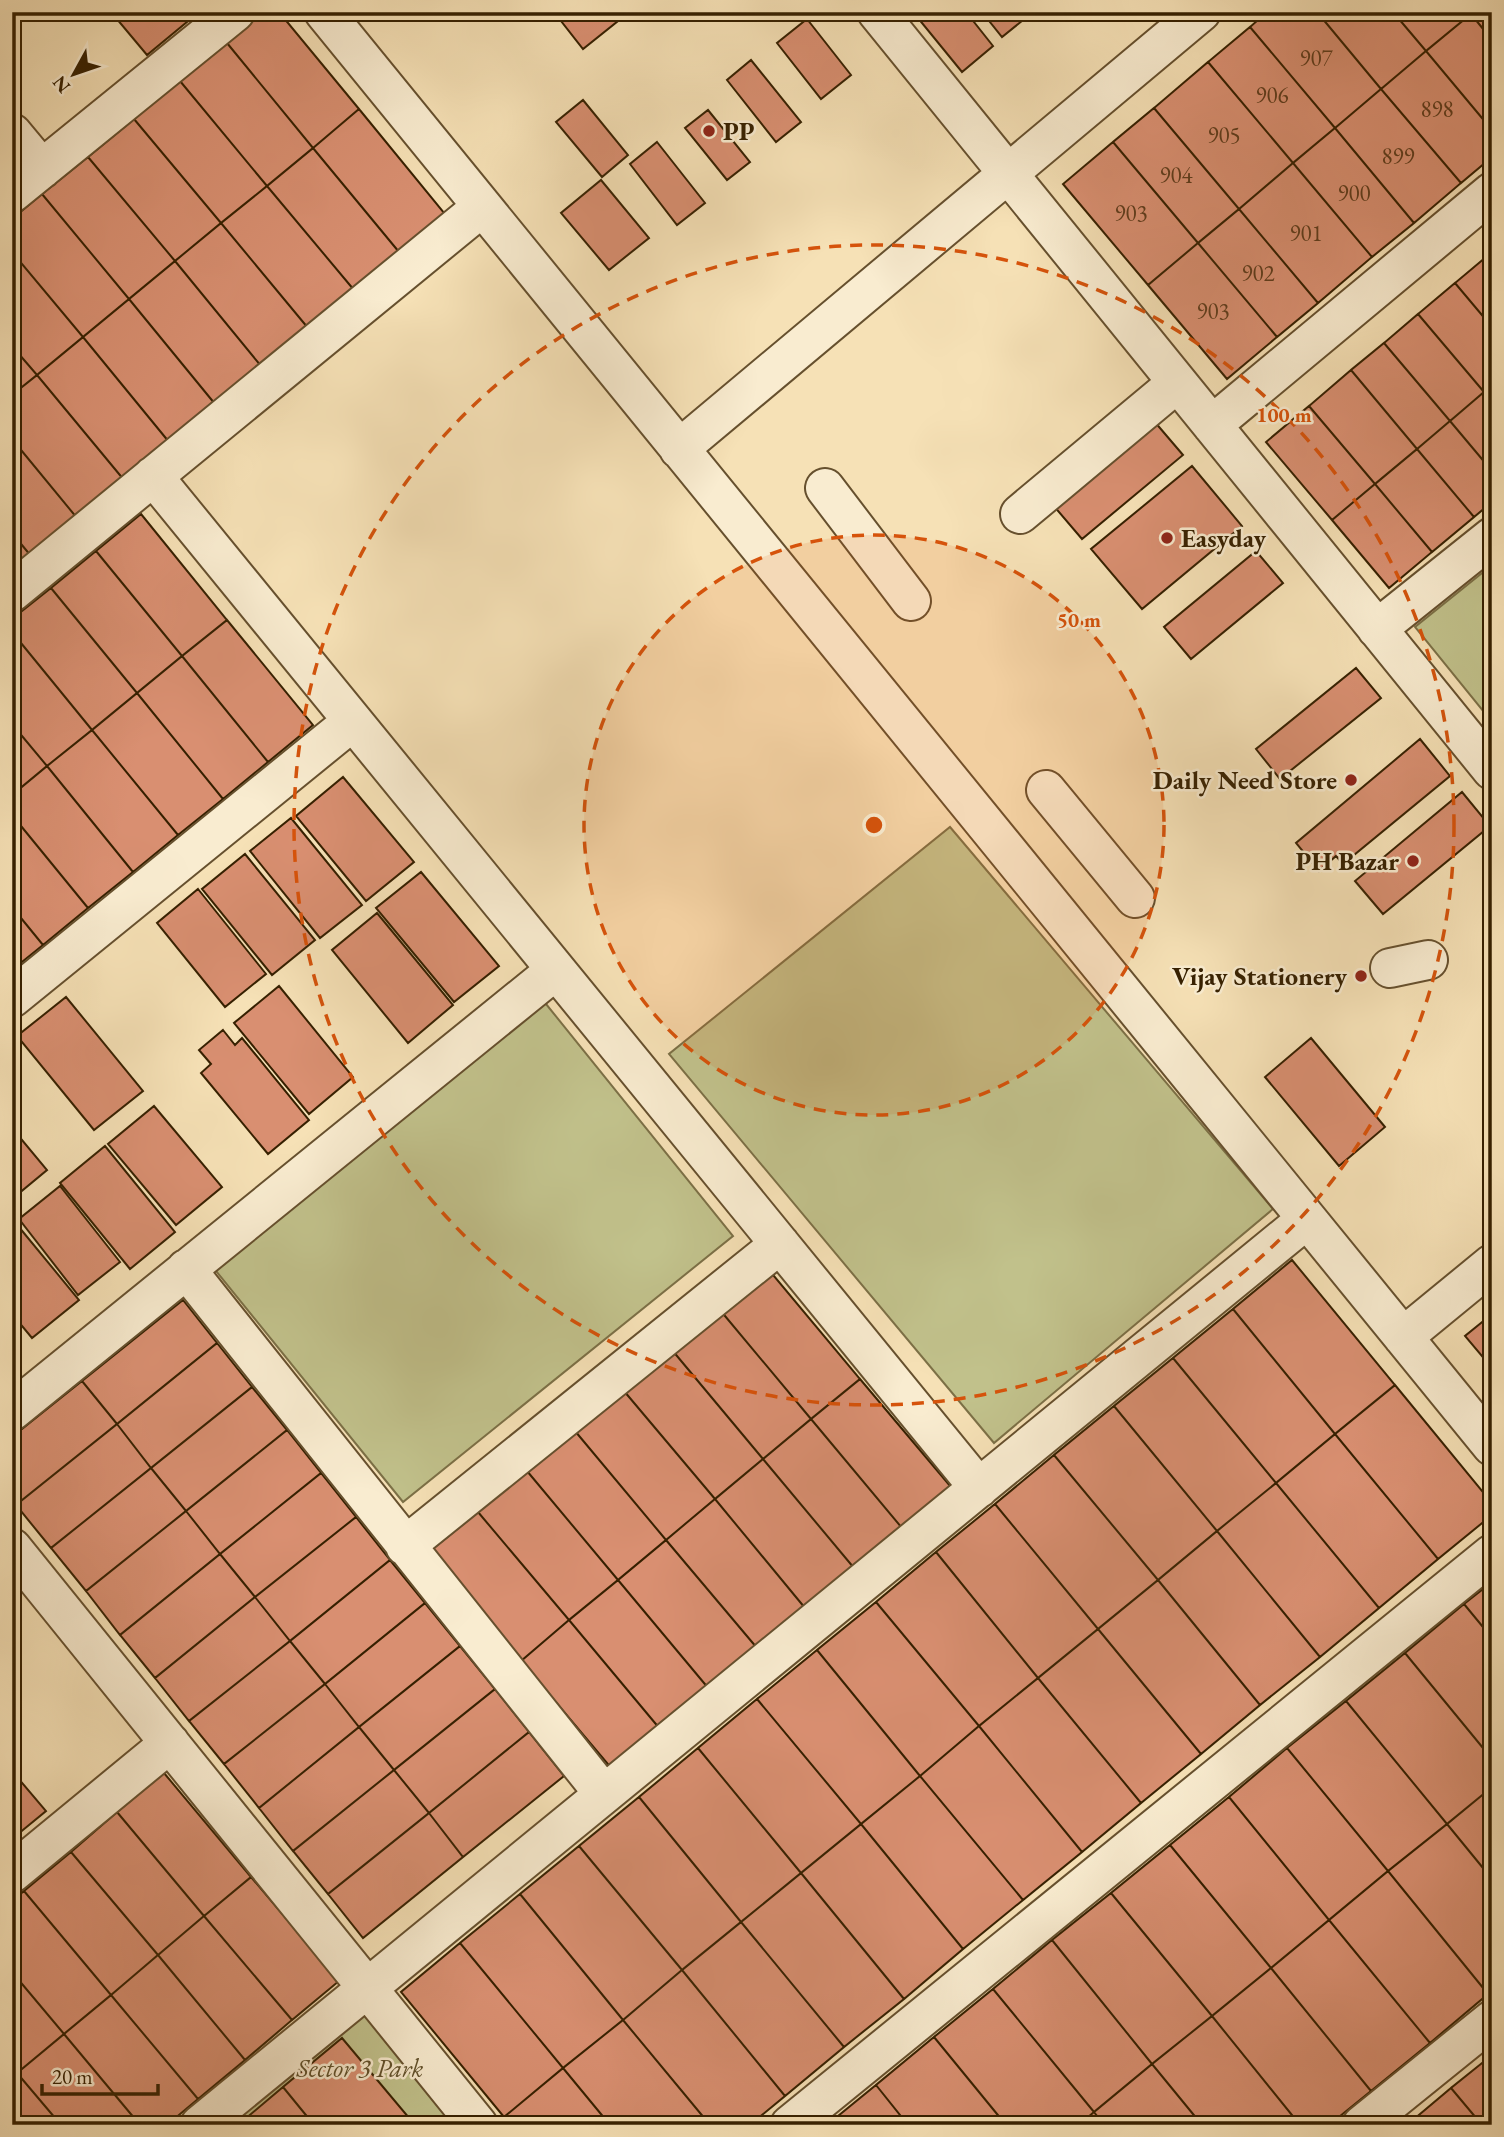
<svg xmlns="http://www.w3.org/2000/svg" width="1504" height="2137" viewBox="0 0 1504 2137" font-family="'EB Garamond',serif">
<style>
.green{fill:#c1c18b;stroke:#7c7046;stroke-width:2}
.building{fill:#d98f71;stroke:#362000;stroke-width:2}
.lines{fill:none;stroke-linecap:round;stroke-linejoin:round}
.minor-casing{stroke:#66502e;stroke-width:42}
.minor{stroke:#f9ecd0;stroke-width:38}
.ring{fill:none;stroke:#d6530b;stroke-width:3.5;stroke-dasharray:12 9}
.poi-dot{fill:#8f2418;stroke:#f9ecd0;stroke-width:2.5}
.labels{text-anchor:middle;stroke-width:5;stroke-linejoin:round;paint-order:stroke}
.number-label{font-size:23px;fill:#5f3c1c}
.poi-label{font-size:26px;font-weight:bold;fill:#362000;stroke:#f9ecd0;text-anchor:end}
.park-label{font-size:26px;font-style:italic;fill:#60502a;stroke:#f9ecd0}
.centre{fill:#d6530b;stroke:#f9ecd0;stroke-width:3.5}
.ring-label{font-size:21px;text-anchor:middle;font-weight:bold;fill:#d6530b;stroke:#f9ecd0;stroke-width:5;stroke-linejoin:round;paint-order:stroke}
</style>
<rect width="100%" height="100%" fill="#f6e1b6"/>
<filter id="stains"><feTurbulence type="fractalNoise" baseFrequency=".00286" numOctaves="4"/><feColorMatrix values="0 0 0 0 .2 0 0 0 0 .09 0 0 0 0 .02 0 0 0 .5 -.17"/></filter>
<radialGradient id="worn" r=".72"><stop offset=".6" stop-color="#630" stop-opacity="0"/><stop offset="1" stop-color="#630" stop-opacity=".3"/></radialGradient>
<path class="green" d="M1492 565V722L1415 627Z
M950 827 1273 1209 994 1443 669 1054Z
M542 999 733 1236 403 1502 212 1266Z
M368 1987 478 2125H200Z"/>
<path class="building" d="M111 12H199L147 55Z
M263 12H279L359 109 313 148 227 43Z
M554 12H611L618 21 583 49Z
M913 12H966L993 46 962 72Z
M982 12H1033L1002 37Z
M1267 12H1317L1381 89 1335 128 1250 27Z
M1317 12H1393L1426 51 1381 89Z
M1393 12H1469L1471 14 1426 51Z
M1473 12H1492V40L1471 14Z
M1471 14 1492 40V130L1426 51Z
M807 19 851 75 821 99 777 43Z
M1250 27 1335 128 1293 163 1208 62Z
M227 43 313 148 267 186 180 81Z
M1426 51 1492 130V157L1461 183 1381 89Z
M751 60 801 122 776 142 727 80Z
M1208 62 1293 163 1239 209 1154 108Z
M180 81 267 186 221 223 134 119Z
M1381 89 1461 183 1414 223 1335 128Z
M583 100 628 155 602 177 556 122Z
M1154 108 1239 209 1198 243 1113 142Z
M359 109 445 214 399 252 313 148Z
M708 110 750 162 727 180 685 128Z
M134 119 221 223 175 261 88 157Z
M1335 128 1414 223 1372 257 1293 163Z
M657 142 705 203 677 225 630 164Z
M1113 142 1198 243 1148 285 1063 184Z
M313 148 399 252 354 290 267 186Z
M88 157 175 261 129 299 42 194Z
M1293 163 1372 257 1318 303 1239 209Z
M601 180 649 238 609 270 561 213Z
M267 186 354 290 308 328 221 223Z
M42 194 129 299 83 337 12 252V219Z
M1239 209 1318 303 1277 337 1198 243Z
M221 223 308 328 261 366 175 261Z
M1198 243 1277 337 1227 379 1148 285Z
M12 252 83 337 37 375 12 346Z
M1492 252V327L1455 283Z
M175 261 261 366 215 404 129 299Z
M1455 283 1492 327V386L1484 392 1418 314Z
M129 299 215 404 169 442 83 337Z
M1418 314 1484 392 1450 421 1384 343Z
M83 337 169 442 124 480 37 375Z
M1384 343 1450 421 1417 449 1351 370Z
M12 346 37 375 12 395Z
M1351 370 1417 449 1375 484 1309 406Z
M37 375 124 480 77 518 12 439V395Z
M1484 392 1492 401V471L1450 421Z
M1309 406 1375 484 1332 520 1266 442Z
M1154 421 1183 455 1082 539 1053 505Z
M1450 421 1492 471V502L1474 517 1417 449Z
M12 439 77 518 31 556 12 533Z
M1417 449 1474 517 1432 552 1375 484Z
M1192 466 1242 526 1142 609 1091 549Z
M1375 484 1432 552 1389 588 1332 520Z
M141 514 227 620 182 656 96 551Z
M12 533 31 556 12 571Z
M96 551 182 656 137 693 51 588Z
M1256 551 1283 583 1191 659 1164 627Z
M51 588 137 693 92 730 12 632V619Z
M227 620 313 725 268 762 182 656Z
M12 632 92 730 47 766 12 724Z
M182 656 268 762 223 799 137 693Z
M1356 668 1381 698 1280 779 1256 749Z
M137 693 223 799 178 835 92 730Z
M12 724 47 766 12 795Z
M92 730 178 835 133 872 47 766Z
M1420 739 1450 776 1343 864 1336 856 1319 871 1296 843Z
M47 766 133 872 88 908 12 815V795Z
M343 777 414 862 366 901 296 816Z
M1462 792 1490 826 1383 914 1355 881Z
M12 815 88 908 43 945 12 907Z
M291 818 362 905 320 938 250 851Z
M245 854 315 940 272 975 202 889Z
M421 872 499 966 454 1002 376 908Z
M198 889 266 974 225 1007 157 923Z
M12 907 43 945 12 970Z
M377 913 453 1005 408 1043 332 950Z
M279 986 353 1077 309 1114 234 1023Z
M66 997 143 1091 94 1130 17 1036Z
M223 1030 235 1045 242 1038 309 1120 268 1154 201 1073 211 1064 199 1050Z
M1311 1038 1385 1127 1339 1166 1265 1077Z
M154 1106 222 1187 176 1225 108 1144Z
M12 1128 47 1170 12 1199Z
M105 1146 175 1232 130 1269 60 1183Z
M60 1186 120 1262 78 1295 19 1219Z
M14 1221 79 1300 32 1338 12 1314V1223Z
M1292 1260 1395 1385 1335 1434 1233 1309Z
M769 1270 860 1379 811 1419 720 1310Z
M183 1300 217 1343 117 1424 82 1381Z
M1233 1309 1335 1434 1276 1483 1173 1358Z
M720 1310 811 1419 763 1459 672 1350Z
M1492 1314V1368L1465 1336Z
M217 1343 252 1387 151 1468 117 1424Z
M672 1350 763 1459 715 1499 624 1391Z
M1173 1358 1276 1483 1217 1531 1114 1406Z
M860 1379 951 1487 902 1528 811 1419Z
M82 1381 117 1424 16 1505 12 1501V1437Z
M1395 1385 1492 1503V1515L1438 1559 1335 1434Z
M252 1387 287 1430 186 1511 151 1468Z
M624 1391 715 1499 666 1540 575 1431Z
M1114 1406 1217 1531 1158 1580 1054 1455Z
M811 1419 902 1528 854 1568 763 1459Z
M117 1424 151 1468 51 1548 16 1505Z
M287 1430 321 1473 220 1554 186 1511Z
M575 1431 666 1540 618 1580 527 1471Z
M1335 1434 1438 1559 1379 1608 1276 1483Z
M1054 1455 1158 1580 1098 1629 995 1504Z
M763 1459 854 1568 805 1608 715 1499Z
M151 1468 186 1511 86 1591 51 1548Z
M527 1471 618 1580 569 1620 478 1512Z
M321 1473 356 1517 255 1597 220 1554Z
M1276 1483 1379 1608 1320 1657 1217 1531Z
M715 1499 805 1608 757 1648 666 1540Z
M995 1504 1098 1629 1038 1678 936 1552Z
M186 1511 220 1554 120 1635 86 1591Z
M478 1512 569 1620 521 1661 430 1551Z
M356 1517 390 1560 290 1641 255 1597Z
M1217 1531 1320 1657 1260 1705 1158 1580Z
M666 1540 757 1648 709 1689 618 1580Z
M936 1552 1038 1678 979 1726 876 1602Z
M220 1554 255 1597 155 1678 120 1635Z
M390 1560 425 1603 325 1684 290 1641Z
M618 1580 709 1689 660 1729 569 1620Z
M1158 1580 1260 1705 1201 1754 1098 1629Z
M1492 1582V1638L1464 1604Z
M255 1597 290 1641 189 1721 155 1678Z
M876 1602 979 1726 920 1776 817 1650Z
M425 1603 460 1646 359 1727 325 1684Z
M1464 1604 1492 1638V1759L1405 1653Z
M569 1620 660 1729 612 1769 521 1661Z
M1098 1629 1201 1754 1141 1803 1038 1678Z
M290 1641 325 1684 224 1764 189 1721Z
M460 1646 495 1689 394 1770 359 1727Z
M817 1650 920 1776 861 1824 757 1699Z
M1405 1653 1492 1759V1787L1447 1824 1346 1701Z
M1038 1678 1141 1803 1082 1852 979 1726Z
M325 1684 359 1727 259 1808 224 1764Z
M495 1689 529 1732 429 1813 394 1770Z
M757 1699 861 1824 801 1873 698 1748Z
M1346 1701 1447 1824 1388 1871 1287 1748Z
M979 1726 1082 1852 1023 1900 920 1776Z
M359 1727 394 1770 293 1851 259 1808Z
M529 1732 564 1776 463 1857 429 1813Z
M698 1748 801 1873 741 1922 639 1797Z
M1287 1748 1388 1871 1329 1920 1229 1797Z
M394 1770 429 1813 328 1894 293 1851Z
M12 1771 46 1811 12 1839Z
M164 1773 251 1877 204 1916 117 1812Z
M920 1776 1023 1900 963 1949 861 1824Z
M1492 1787V1879L1447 1824Z
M639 1797 741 1922 682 1970 579 1846Z
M1229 1797 1329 1920 1271 1968 1170 1845Z
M117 1812 204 1916 158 1955 71 1852Z
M429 1813 463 1857 363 1938 328 1894Z
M861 1824 963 1949 904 1999 801 1873Z
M1447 1824 1492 1879V1992L1488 1994 1388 1871Z
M1170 1845 1271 1968 1212 2016 1111 1893Z
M579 1846 682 1970 623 2020 520 1894Z
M71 1852 158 1955 111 1995 24 1891Z
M1388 1871 1488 1994 1430 2043 1329 1920Z
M801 1873 904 1999 844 2047 741 1922Z
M251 1877 339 1981 292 2020 204 1916Z
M24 1891 111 1995 64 2034 12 1972V1901Z
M1111 1893 1212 2016 1152 2064 1052 1940Z
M520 1894 623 2020 563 2068 460 1943Z
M204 1916 292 2020 245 2060 158 1955Z
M1329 1920 1430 2043 1371 2091 1271 1968Z
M741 1922 844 2047 785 2096 682 1970Z
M1052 1940 1152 2064 1094 2112 993 1989Z
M460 1943 563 2068 504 2117 401 1992Z
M158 1955 245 2060 198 2099 111 1995Z
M1271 1968 1371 2091 1329 2125H1300L1212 2016Z
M682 1970 785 2096 750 2125H710L623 2020Z
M12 1972 64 2034 17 2073 12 2067Z
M993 1989 1094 2112 1079 2125H1006L934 2037Z
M111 1995 198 2099 167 2125H140L64 2034Z
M1212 2016 1300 2125H1202L1152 2064Z
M623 2020 710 2125H610L563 2068Z
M64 2034 140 2125H61L17 2073Z
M934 2037 1006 2125H908L876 2085Z
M342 2038 415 2125H314L283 2087Z
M1492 2055V2125H1482L1451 2088Z
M1152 2064 1202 2125H1104L1094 2112Z
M563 2068 610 2125H510L504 2117Z
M17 2073 61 2125H12V2077Z
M876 2085 908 2125H827Z
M283 2087 314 2125H238Z
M1451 2088 1482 2125H1407Z
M1094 2112 1104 2125H1079Z"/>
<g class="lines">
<defs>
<path id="minor" d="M324 12 1492 1446
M877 12 1492 770
M12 133 42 169
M12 193 235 12
M1212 425 1492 192
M679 449 1201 12
M153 476 979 1488
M825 488 911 601
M1020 514 1177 383
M12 592 482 207
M1377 629 1492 537
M1046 790 1135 898
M1390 968 1428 960
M12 998 353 721
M186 1269 604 1794
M1403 1337 1492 1264
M12 1411 556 970
M405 1546 780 1244
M12 1548 478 2125
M12 1873 170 1743
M200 2125 1307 1219
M790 2125 1492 1554
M1362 2125 1492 2020"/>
</defs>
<use href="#minor" class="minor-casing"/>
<use href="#minor" class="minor"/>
</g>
<circle cx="874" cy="825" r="290" fill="#d6530b" fill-opacity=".12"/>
<g class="ring">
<circle cx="874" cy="825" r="290"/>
<circle cx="874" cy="825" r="580"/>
</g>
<g class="poi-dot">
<circle cx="709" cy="131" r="7"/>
<circle cx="1167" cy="538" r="7"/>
<circle cx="1351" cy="780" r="7"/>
<circle cx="1413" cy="861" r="7"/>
<circle cx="1361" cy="976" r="7"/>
</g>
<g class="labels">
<g class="number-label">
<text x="1316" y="66">907</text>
<text x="1272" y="103">906</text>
<text x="1437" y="117">898</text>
<text x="1224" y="143">905</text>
<text x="1398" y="164">899</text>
<text x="1176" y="183">904</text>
<text x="1354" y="201">900</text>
<text x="1131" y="221">903</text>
<text x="1306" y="241">901</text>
<text x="1258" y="281">902</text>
<text x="1213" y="319">903</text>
</g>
<g class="poi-label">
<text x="723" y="140" text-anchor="start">PP</text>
<text x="1181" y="547" text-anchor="start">Easyday</text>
<text x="1337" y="789">Daily Need Store</text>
<text x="1399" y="870">PH Bazar</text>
<text x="1347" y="985">Vijay Stationery</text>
</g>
<g class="park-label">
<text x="360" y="2077">Sector 3 Park</text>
</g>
</g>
<circle cx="874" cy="825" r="10" class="centre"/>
<g class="ring-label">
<text x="1284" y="422">100 m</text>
<text x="1079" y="627">50 m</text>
</g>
<rect width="1504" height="2137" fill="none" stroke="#f6e1b6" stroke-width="42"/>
<rect x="14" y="14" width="1476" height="2109" fill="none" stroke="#362000" stroke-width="3.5"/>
<rect x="21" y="21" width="1462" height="2095" fill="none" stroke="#362000" stroke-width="2"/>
<g transform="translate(74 74) rotate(230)" stroke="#f9ecd0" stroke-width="5" paint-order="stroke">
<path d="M0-5L12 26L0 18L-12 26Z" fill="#362000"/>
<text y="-10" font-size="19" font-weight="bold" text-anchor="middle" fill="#362000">N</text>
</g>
<path d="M42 2084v10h116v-10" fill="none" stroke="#362000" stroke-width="3.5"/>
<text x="52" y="2084" font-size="21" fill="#362000" stroke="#f9ecd0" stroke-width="5" paint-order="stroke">20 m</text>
<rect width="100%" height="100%" filter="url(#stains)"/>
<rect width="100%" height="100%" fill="url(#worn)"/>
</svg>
